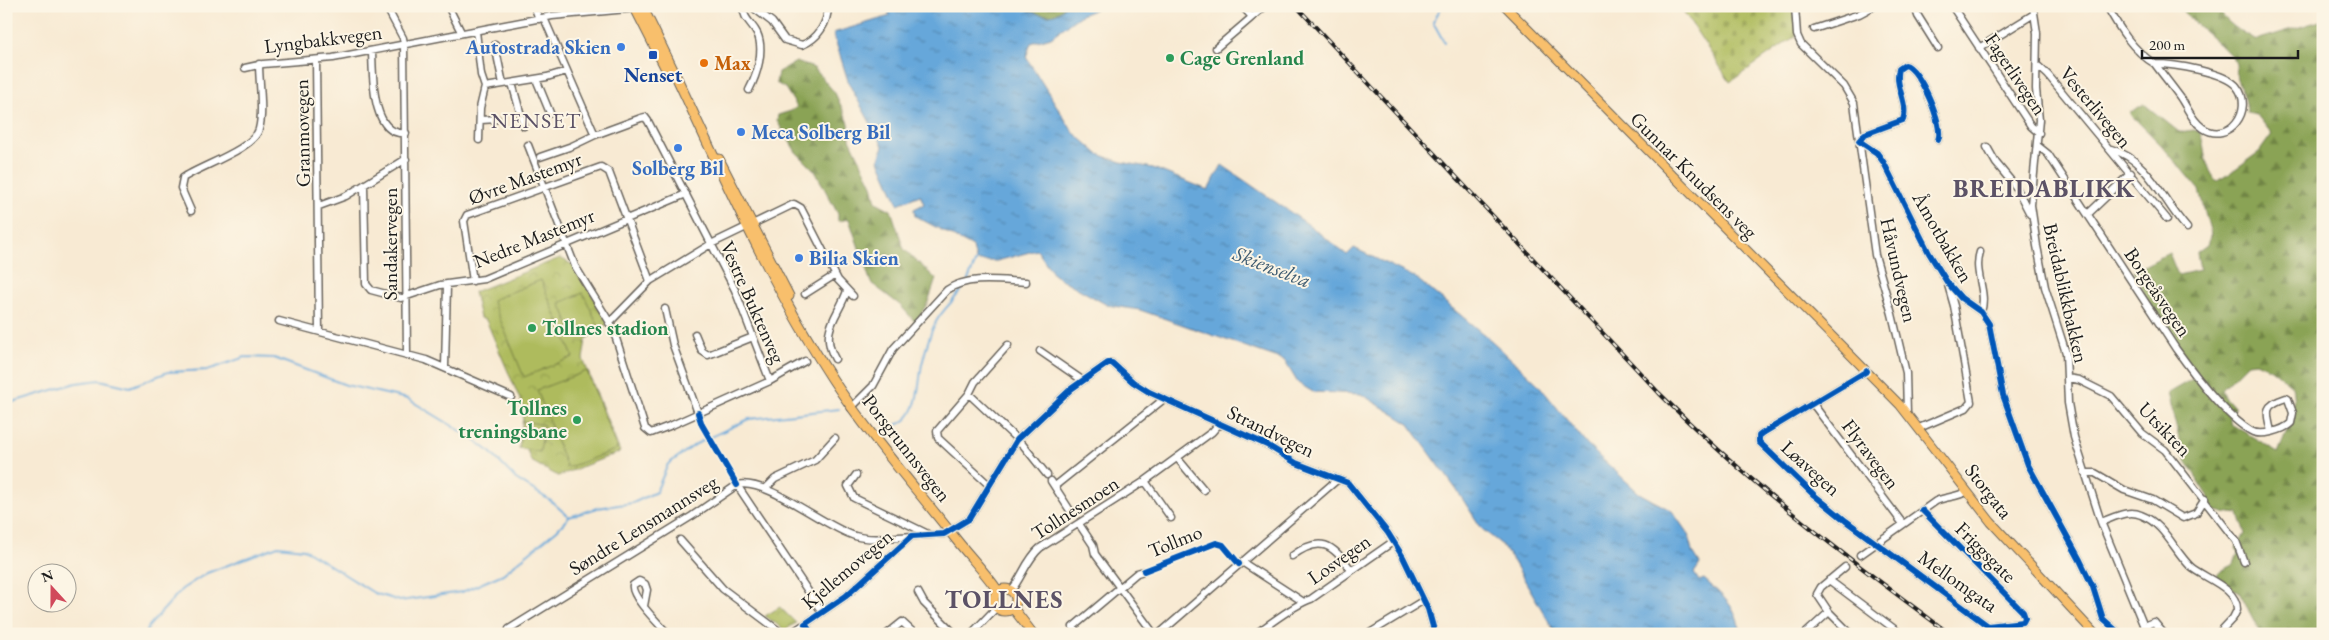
<svg xmlns="http://www.w3.org/2000/svg" width="2329" height="640" viewBox="0 0 2329 640" font-family="'EB Garamond',serif">
<style>
.forest{fill:url(#forest-firs);stroke:#536038;fill-rule:evenodd}
.cemetery{fill:url(#cemetery-stones);stroke:#656c3c}
.park{fill:url(#park-crowns);stroke:#656c3c}
.garden{fill:#aebb5d;stroke:#656c3c}
.water{fill:url(#water-ripples);stroke:#41627b}
.lines{fill:none;stroke-linecap:round;stroke-linejoin:round}
.stream{stroke:#66a7da;stroke-width:2}
.minor-casing{stroke:#69645c;stroke-width:9}
.major-casing{stroke:#69645c;stroke-width:10}
.highway-casing{stroke:#69645c;stroke-width:11}
.minor{stroke:#fff;stroke-width:6}
.major{stroke:#f8bf6c;stroke-width:8}
.highway{stroke:#f8bf6c;stroke-width:9}
.rail-casing{stroke:#1c1c1c;stroke-width:4}
.rail{stroke:#fcf5e5;stroke-width:2;stroke-dasharray:5.5;stroke-linecap:butt}
.cycleway-casing{stroke:#fcf5e5;stroke-width:9}
.cycleway{stroke:#0057b8;stroke-width:6}
.shop-dot{fill:#3f7fe0;stroke:#fcf5e5;stroke-width:2}
.transit-dot{fill:#1a4fb4;stroke:#fcf5e5;stroke-width:2}
.leisure-dot{fill:#2e9e5b;stroke:#fcf5e5;stroke-width:2}
.food-dot{fill:#e8710a;stroke:#fcf5e5;stroke-width:2}
.labels{text-anchor:middle;stroke-width:4;stroke-linejoin:round;paint-order:stroke}
.street-label{font-size:20px;fill:#1c1c1c;stroke:#fcf5e5}
.shop-label{font-size:20px;font-weight:bold;fill:#366cbe;stroke:#fcf5e5;text-anchor:start}
.leisure-label{font-size:20px;font-weight:bold;fill:#27864d;stroke:#fcf5e5;text-anchor:start}
.food-label{font-size:20px;font-weight:bold;fill:#c56008;stroke:#fcf5e5;text-anchor:start}
.transit-label{font-size:20px;font-weight:bold;fill:#164399;stroke:#fcf5e5}
.water-label{font-size:21px;font-style:italic;fill:#3d5b71;stroke:#fcf5e5}
.quarter-label{font-size:22px;letter-spacing:1px;fill:#5c5266;stroke:#fcf5e5}
.district-label{font-size:25px;font-weight:bold;letter-spacing:1px;fill:#5c5266;stroke:#fcf5e5}
</style>
<defs>
<pattern id="forest-firs" width="22" height="20" patternUnits="userSpaceOnUse" patternTransform="scale(1.25)"><rect width="22" height="20" fill="#8aa354"/><path d="M5 1l3.5 6h-7zM16 11l3.5 6h-7z" fill="#708445"/></pattern>
<pattern id="cemetery-stones" width="16" height="16" patternUnits="userSpaceOnUse" patternTransform="scale(1.25)"><rect width="16" height="16" fill="#aebb5d"/><path d="M2 7V4a2 2 0 0 1 4 0v3zM10 15v-3a2 2 0 0 1 4 0v3z" fill="#95a050"/></pattern>
<pattern id="park-crowns" width="20" height="18" patternUnits="userSpaceOnUse" patternTransform="scale(1.25)"><rect width="20" height="18" fill="#aebb5d"/><path d="M2 6a3 3 0 1 1 6 0M12 15a3 3 0 1 1 6 0" fill="none" stroke="#95a050"/></pattern>
<pattern id="water-ripples" width="26" height="14" patternUnits="userSpaceOnUse" patternTransform="scale(1.25)"><rect width="26" height="14" fill="#66a7da"/><path d="M2 4q2-2 4 0t4 0M15 11q2-2 4 0t4 0" fill="none" stroke="#5387b0"/></pattern>
</defs>
<rect width="100%" height="100%" fill="#fcf5e5"/>
<filter id="ink" filterUnits="userSpaceOnUse"><feTurbulence type="fractalNoise" baseFrequency=".02" numOctaves="2"/><feDisplacementMap in="SourceGraphic" scale="10" xChannelSelector="R" yChannelSelector="G"/><feConvolveMatrix kernelMatrix="1 2 1 2 8 2 1 2 1" color-interpolation-filters="sRGB"/></filter>
<filter id="wash" filterUnits="userSpaceOnUse"><feTurbulence type="fractalNoise" baseFrequency=".0096" numOctaves="4" result="noise"/><feDisplacementMap in="SourceGraphic" scale="20" xChannelSelector="R" yChannelSelector="G"/><feGaussianBlur stdDeviation="1.12" result="paint"/><feColorMatrix in="noise" values="0 0 0 0 0 0 0 0 0 0 0 0 0 0 0 0 0 1.4 0 .05"/><feComposite in="paint" operator="in"/></filter>
<g filter="url(#wash)">
<rect width="100%" height="100%" fill="#f8ead3"/>
<path class="forest" d="M1022 6H1065C1054 21 1035 15 1022 6Z
M2182 6H2216C2226 23 2239 31 2256 40L2323 20V630H2315L2310 634H2261L2239 592 2214 578 2222 570 2234 564 2238 553 2236 548 2245 534 2239 514 2214 511 2207 503 2209 497 2183 456 2168 393 2194 378 2145 296 2134 271 2169 253 2178 275 2200 270 2197 252 2207 245 2211 234 2199 190 2162 146 2129 113 2144 104 2179 132 2194 130 2200 132C2207 154 2202 161 2217 182L2259 152 2272 134 2257 115 2247 113C2247 100 2242 91 2237 79 2235 74 2238 69 2236 64 2232 51 2192 23 2180 8ZM2256 362 2271 369 2292 386C2297 410 2287 430 2278 452L2231 424 2229 418 2235 408 2225 397 2222 389 2248 363Z
M796 62 814 68 835 93 849 123 850 139 872 185 876 202 891 210 904 249 936 279 928 302 916 323 900 305 871 283 849 219 838 221V214L815 171 796 152 777 121 778 115 791 111 797 107 785 88 776 83 778 72Z"/>
<path class="cemetery" d="M1680 6H1795L1797 35 1730 82Z"/>
<path class="park" d="M560 258 575 266 609 323 586 339 583 359 620 452 558 476 531 461 527 450 519 448 524 409 486 320 480 318 474 292Z
M780 607 796 623 785 630 765 616Z"/>
<path class="garden" d="M541 280 573 357 524 377 492 300Z
M583 293 598 325 574 336 560 303Z
M587 371 617 449 567 468 537 390Z
M523 421 544 425 540 452 519 448Z"/>
<path class="water" d="M886 6H1022C1035 15 1054 21 1065 6H1104L1081 15 1051 37 1031 43 1026 57 1073 132 1098 154 1121 162 1153 168 1208 190 1222 165 1309 225 1347 255 1354 248 1416 278 1493 342 1538 384 1587 445 1639 493 1672 511 1688 534 1692 551 1700 564 1694 573 1699 581 1704 579C1714 588 1725 597 1732 608 1738 617 1737 625 1744 634H1556L1514 562 1501 544 1482 529 1456 489 1408 423 1361 394 1313 392 1298 383 1284 360 1140 310 1107 305 1054 275 1037 250 997 261H976L973 247 915 216 914 209 924 204 920 195 898 204 879 160 883 146 849 84 833 33 890 16Z"/>
<g class="lines">
<path class="stream" d="M1442 6 1433 22 1444 42
M968 280 976 261
M6 404 76 383 100 380 130 387 168 372 208 370 245 357 274 358 346 385 408 399 469 436 489 451 516 479 551 501 569 517
M896 425C920 418 918 384 922 364 926 349 930 330 939 317 947 305 958 297 965 284
M146 634 149 626 182 589 207 573 278 546 304 549 374 593 400 601 462 592 503 574 557 530 569 517 597 508 633 503 656 492 668 464 696 444 749 419 839 409"/>
</g>
</g>
<g filter="url(#ink)">
<g class="lines">
<defs>
<path id="minor" d="M386 6 403 38 404 44 407 355
M448 6 460 30
M534 6 539 19
M743 6C743 19 752 23 757 33 765 50 757 75 749 90
M751 6 772 22 785 40 802 45C818 39 828 23 828 6
M1242 6 1252 17
M1795 6 1797 35 1801 44 1844 86 1854 103 1875 255 1892 314 1906 373 1907 413
M1915 6 1918 16 1938 48
M1952 6 2031 126 2039 133
M2033 6 2037 33 2036 89 2039 120 2031 205 2037 246 2045 287 2066 353 2068 403 2074 437 2101 522 2147 634
M2107 6C2119 28 2133 51 2155 64 2163 75 2172 86 2180 97 2187 107 2192 121 2203 128 2228 145 2255 110 2237 87 2226 72 2173 64 2155 64
M544 18 595 135 641 118 645 117 648 121 735 290 770 381
M1814 29 1859 14 1874 6
M476 31 481 75 485 87 547 77 567 71
M495 45 503 84
M1216 48 1265 6
M1979 48 2034 14
M372 51C373 75 371 137 406 133
M316 60 319 331
M2037 65 2048 75 2167 219
M245 68 263 64 333 58 552 16 638 8
M536 79 550 113
M512 83 524 126
M481 120 497 119
M479 140 480 108 485 87
M1938 140C1945 127 1919 67 1905 65L1899 69C1894 86 1909 104 1903 120L1865 134 1859 141 1877 153 1884 163 1929 253 1947 282 1961 298 1981 312 1989 324 2003 395 2028 465 2080 560 2093 587 2103 619 2120 634
M528 145 575 266 612 326 645 428 651 433 672 425 770 381 805 361
M2038 146 2048 154 2176 349C2194 374 2225 416 2251 431 2261 437 2284 430 2291 423L2293 413 2288 399 2286 398C2264 405 2266 411 2271 431
M1987 147 1996 163 2016 187 2030 214
M2111 149C2150 160 2162 201 2187 228
M540 157 572 146 595 135
M364 186 366 284 371 290 401 298 440 285 484 279 686 194
M319 206 346 196 406 159
M191 211 181 188 183 178C200 166 254 149 259 129 264 112 259 83 259 64
M2088 214 2131 173
M1980 252C1973 273 1988 292 1981 312
M473 281 464 221 467 215 601 167 609 172 650 281
M805 294 835 275
M665 309 673 345 698 413
M279 321 426 360 511 397
M609 323 650 281 711 244 794 204 801 208 838 280 853 296
M695 334 702 351 708 355 753 337
M1040 351 1082 380
M835 359C819 330 838 317 847 291
M445 367 447 285
M1867 371 1763 433 1759 436V442L1814 495 1846 521 1988 626 2023 622 2025 618 2023 612 1922 510
M2067 378 2079 380 2111 396 2142 433 2165 450 2236 541 2244 562
M969 394 1023 445 1047 475
M1813 404 1903 524
M851 408 873 386 893 349 947 290C969 275 1001 281 1026 282
M1919 428 1966 408 1971 402 1954 306 1948 285
M1178 459 1204 490
M2085 473H2095L2124 490 2153 500 2183 518 2196 513 2205 499
M856 475 848 486 854 498 928 534
M1051 481 1071 512
M1145 481 1171 518
M737 485 822 612
M989 485 938 438 937 431 969 394 975 382 1008 345
M1055 486 1164 399
M765 489 775 479 815 460 835 438
M2101 522C2113 518 2128 509 2141 515 2165 524 2174 551 2191 567 2204 578 2238 588 2237 610L2233 618 2218 634
M1079 524 1093 545 1095 554 1154 634
M680 540 723 589 783 634
M1860 555 1936 501C1947 496 1957 498 1967 491
M1292 556C1320 535 1333 544 1351 570
M1242 562 1302 601
M1845 567 1821 587 1817 594 1829 612 1851 634
M1829 580 1901 634
M1011 591C1022 577 1027 559 1040 548L1145 481 1212 432 1219 424
M918 592 924 603 955 634
M644 606 647 590 645 584 639 581 633 585C630 596 659 624 668 634
M2144 626 2154 622 2164 634
M509 629 692 516 737 485C766 477 824 527 855 536 872 541 894 537 912 536
M790 634 805 624
M812 634 805 624 846 596 912 536 944 534 969 519 1017 440 1071 389 1108 363H1112L1133 382 1149 392 1267 445 1296 463 1348 483 1388 533 1403 557 1428 609 1435 634
M887 634 902 622 915 634
M971 634 997 607
M1078 634 1073 627 1137 573 1144 571
M1159 634 1338 479
M1255 634C1272 623 1293 605 1311 599L1394 541
M1368 634 1424 600
M1805 634 1829 612"/>
<path id="major" d="M1505 6 1900 405 1991 522 2095 634"/>
<path id="highway" d="M634 6 666 69
M642 6C705 131 756 262 833 380 869 435 914 486 955 538 969 556 985 572 998 591
M719 159 789 296
M994 600a11 11 0 1 1 22 0a11 11 0 1 1-22 0Z
M1013 608 1033 634"/>
</defs>
<use href="#minor" class="minor-casing"/>
<use href="#major" class="major-casing"/>
<use href="#highway" class="highway-casing"/>
<use href="#minor" class="minor"/>
<use href="#major" class="major"/>
<use href="#highway" class="highway"/>
<defs>
<path id="rail" d="M1296 6 1659 393C1750 485 1846 557 1950 634"/>
</defs>
<use href="#rail" class="rail-casing"/>
<use href="#rail" class="rail"/>
<defs>
<path id="cycleway" d="M1938 140C1945 127 1919 67 1905 65L1899 69C1894 86 1909 104 1903 120L1865 134 1859 141 1877 153 1884 163 1929 253 1947 282 1961 298 1981 312 1989 324 2003 395 2028 465 2080 560 2093 587 2103 619 2120 634
M1867 371 1763 433 1759 436V442L1814 495 1846 521 1988 626 2023 622 2025 618 2023 612 1922 510
M698 413 702 425 737 485
M1144 571 1216 543 1223 545 1239 564
M812 634 805 624 846 596 912 536 944 534 969 519 1017 440 1071 389 1108 363H1112L1133 382 1149 392 1267 445 1296 463 1348 483 1388 533 1403 557 1428 609 1435 634"/>
</defs>
<use href="#cycleway" class="cycleway-casing"/>
<use href="#cycleway" class="cycleway"/>
</g>
</g>
<g class="shop-dot">
<circle cx="621" cy="47" r="5"/>
<circle cx="741" cy="132" r="5"/>
<circle cx="678" cy="148" r="5"/>
<circle cx="799" cy="258" r="5"/>
</g>
<rect class="transit-dot" x="648" y="50" width="10" height="10" rx="2.5"/>
<g class="leisure-dot">
<circle cx="1170" cy="58" r="5"/>
<circle cx="532" cy="328" r="5"/>
<circle cx="577" cy="420" r="5"/>
</g>
<circle class="food-dot" cx="704" cy="63" r="5"/>
<g class="labels">
<g class="street-label">
<text transform="translate(323 39) rotate(-7)" y="7">Lyngbakkvegen</text>
<text transform="translate(2016 74) rotate(56)" y="7">Fagerlivegen</text>
<text transform="translate(2096 107) rotate(50)" y="7">Vesterlivegen</text>
<text transform="translate(302 133) rotate(-91)" y="7">Granmovegen</text>
<text transform="translate(1694 175) rotate(45)" y="7">Gunnar Knudsens veg</text>
<text transform="translate(525 178) rotate(-20)" y="7">Øvre Mastemyr</text>
<text transform="translate(1943 237) rotate(60)" y="7">Åmotbakken</text>
<text transform="translate(534 238) rotate(-22)" y="7">Nedre Mastemyr</text>
<text transform="translate(390 244) rotate(-90)" y="7">Sandakervegen</text>
<text transform="translate(1899 270) rotate(77)" y="7">Håvundvegen</text>
<text transform="translate(2158 292) rotate(56)" y="7">Borgeåsvegen</text>
<text transform="translate(2066 293) rotate(77)" y="7">Breidablikkbakken</text>
<text transform="translate(753 302) rotate(66)" y="7">Vestre Buktenveg</text>
<text transform="translate(2165 429) rotate(46)" y="7">Utsikten</text>
<text transform="translate(1271 431) rotate(26)" y="7">Strandvegen</text>
<text transform="translate(907 448) rotate(52)" y="7">Porsgrunnsvegen</text>
<text transform="translate(1871 454) rotate(53)" y="7">Flyravegen</text>
<text transform="translate(1811 468) rotate(42)" y="7">Løavegen</text>
<text transform="translate(1989 491) rotate(52)" y="7">Storgata</text>
<text transform="translate(1075 508) rotate(-33)" y="7">Tollnesmoen</text>
<text transform="translate(643 525) rotate(-32)" y="7">Søndre Lensmannsveg</text>
<text transform="translate(1175 541) rotate(-22)" y="7">Tollmo</text>
<text transform="translate(1986 552) rotate(45)" y="7">Friggsgate</text>
<text transform="translate(1339 559) rotate(-35)" y="7">Losvegen</text>
<text transform="translate(847 569) rotate(-40)" y="7">Kjellemovegen</text>
<text transform="translate(1958 581) rotate(35)" y="7">Mellomgata</text>
</g>
<g class="shop-label">
<text x="611" y="54" text-anchor="end">Autostrada Skien</text>
<text x="751" y="139">Meca Solberg Bil</text>
<text x="678" y="175" text-anchor="middle">Solberg Bil</text>
<text x="809" y="265">Bilia Skien</text>
</g>
<g class="leisure-label">
<text x="1180" y="65">Cage Grenland</text>
<text x="542" y="335">Tollnes stadion</text>
<text x="567" y="415" text-anchor="end">Tollnes<tspan x="567" dy="23">treningsbane</tspan></text>
</g>
<g class="food-label">
<text x="714" y="70">Max</text>
</g>
<g class="transit-label">
<text x="653" y="82">Nenset</text>
</g>
<g class="water-label">
<text transform="translate(1272 267) rotate(21)" y="7">Skienselva</text>
</g>
<g class="quarter-label">
<text x="536" y="128">NENSET</text>
</g>
<g class="district-label">
<text x="2044" y="197">BREIDABLIKK</text>
<text x="1004" y="608">TOLLNES</text>
</g>
</g>
<rect width="2329" height="640" fill="none" stroke="#fcf5e5" stroke-width="25"/>
<g transform="translate(52 588) rotate(339)"><circle r="24" fill="#fcf5e5" stroke="#a29e95"/>
<path d="M0-4L9 19L0 12L-9 19Z" fill="#d1495b"/>
<text y="-8" font-size="14" font-weight="bold" text-anchor="middle" fill="#1c1c1c">N</text>
</g>
<path d="M2142 50v8h156v-8" fill="none" stroke="#1c1c1c" stroke-width="2.5"/>
<text x="2149" y="50" font-size="15" fill="#1c1c1c" stroke="#fcf5e5" stroke-width="4" paint-order="stroke">200 m</text>
</svg>
